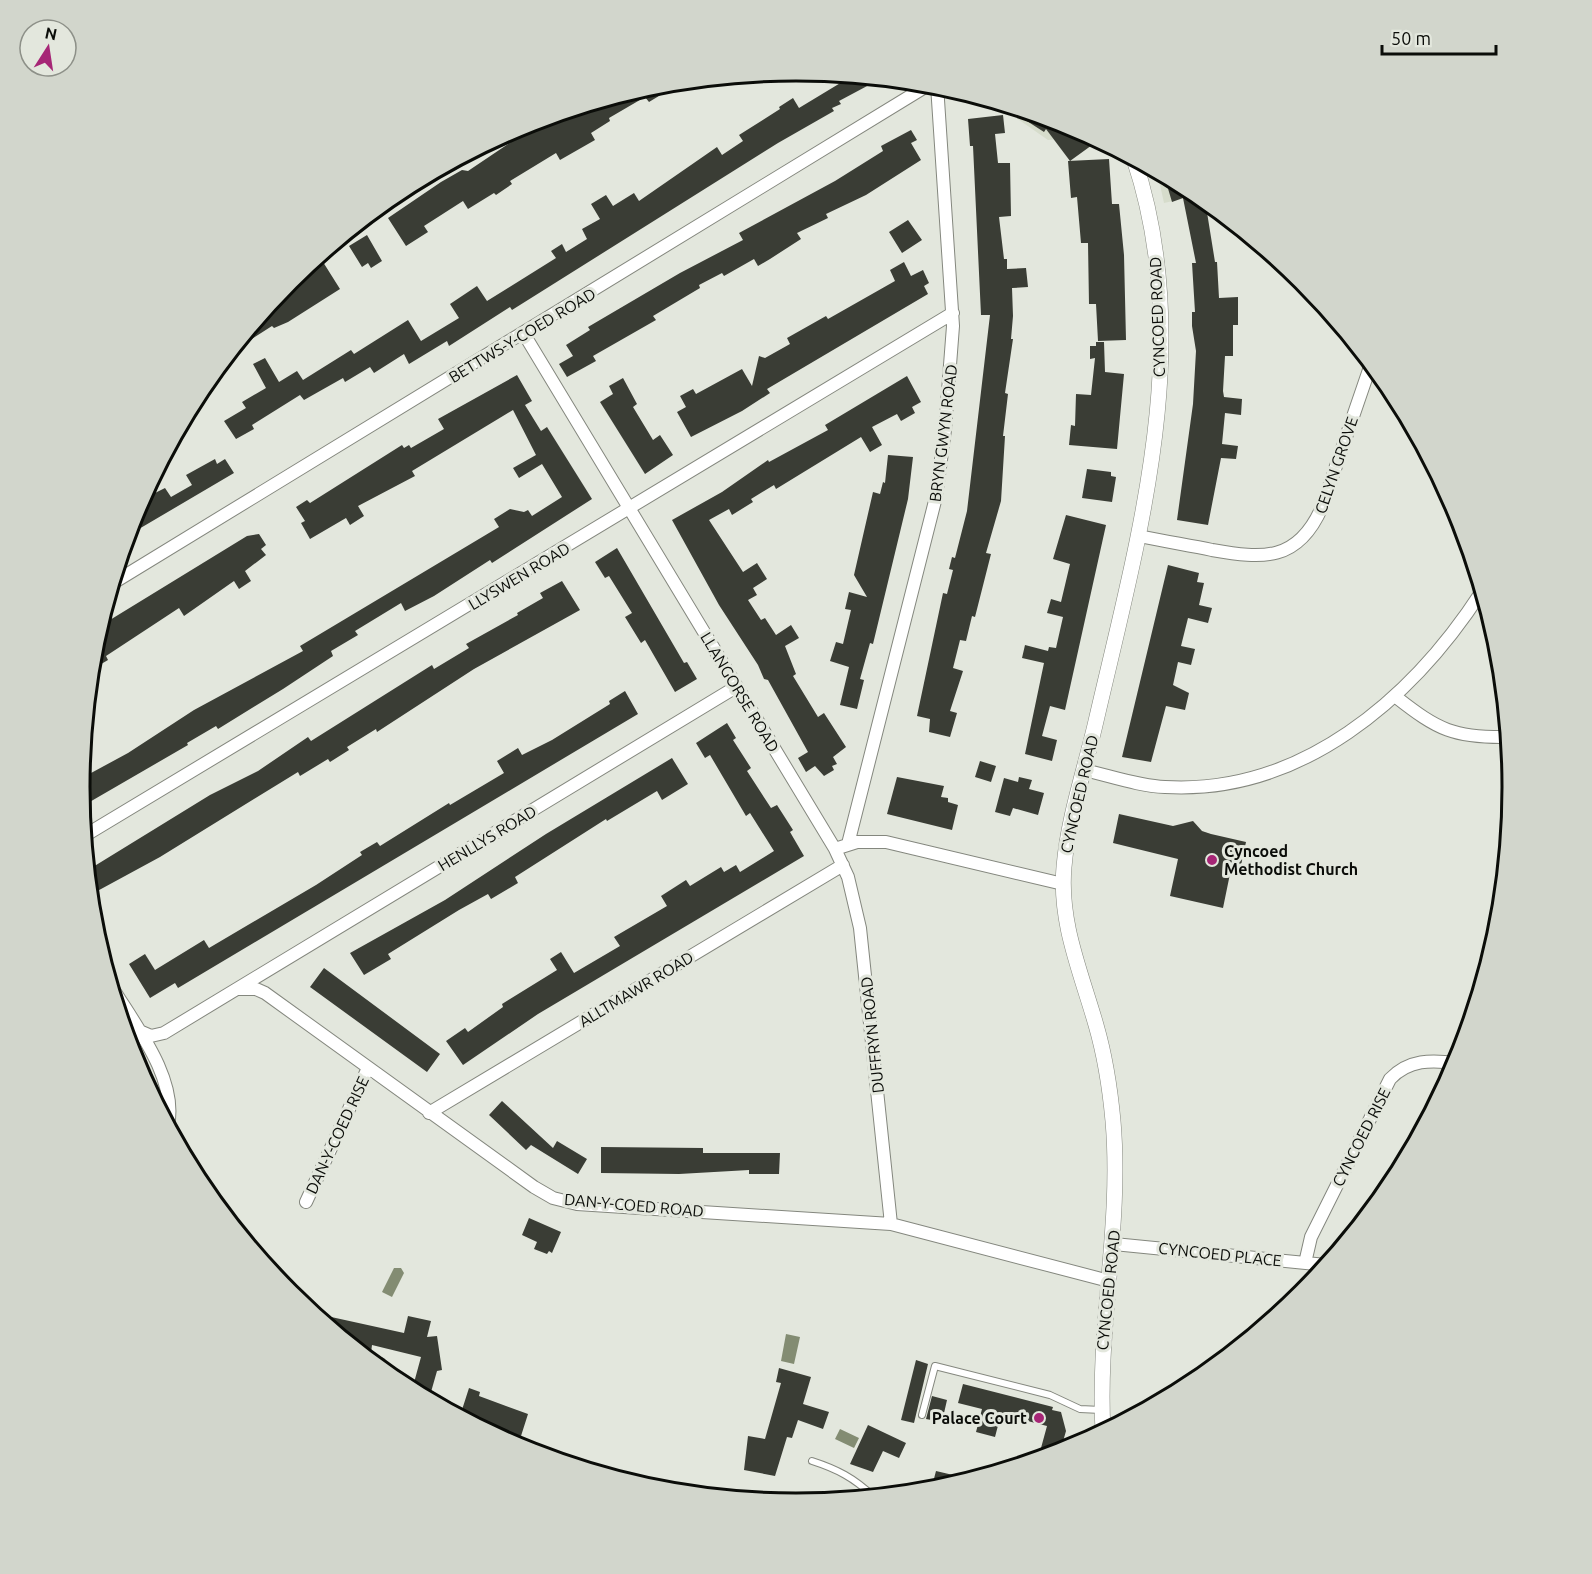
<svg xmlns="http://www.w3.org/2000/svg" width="1592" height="1574" viewBox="0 0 1592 1574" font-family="Ubuntu,sans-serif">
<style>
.built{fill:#d6dccb}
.water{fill:#838c72}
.building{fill:#3a3d35}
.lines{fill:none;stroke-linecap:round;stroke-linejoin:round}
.service-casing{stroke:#84877e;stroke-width:8}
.minor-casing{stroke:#84877e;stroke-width:14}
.tertiary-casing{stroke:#84877e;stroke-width:16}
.service{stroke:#fff;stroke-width:6}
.minor{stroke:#fff;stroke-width:12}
.tertiary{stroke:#fff;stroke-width:15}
.poi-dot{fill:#a62676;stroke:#e3e7dd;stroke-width:2}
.labels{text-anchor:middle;stroke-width:6;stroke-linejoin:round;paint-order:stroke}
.street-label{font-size:16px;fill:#0b0d09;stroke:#e3e7dd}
.poi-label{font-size:16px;font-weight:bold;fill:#0b0d09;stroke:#e3e7dd;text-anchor:start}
.rim{fill:none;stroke:#0b0d09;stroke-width:3}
</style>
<rect width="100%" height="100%" fill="#e3e7dd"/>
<path class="built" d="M1007 106 1071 125 1090 136 1048 140 1005 110Z
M1157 171 1194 191 1199 195 1164 203Z"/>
<path class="water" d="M394 1268H401L404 1273 392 1297 382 1292Z
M786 1334 800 1337 794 1364 781 1361Z
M840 1429 859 1438 854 1448 835 1439Z"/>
<path class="building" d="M837 74 864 77 869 85 839 101 841 104 832 108 834 111 778 143 512 310 510 307 449 346 447 341 409 364 404 354 374 373 370 367 345 382 343 378 304 400 300 395 252 425 254 429 236 439 224 421 246 408 242 402 266 388 253 364 265 358 279 382 297 371 303 380 351 350 354 354 408 320 421 341 459 318 450 304 477 286 487 301 556 258 551 251 562 244 566 252 587 239 582 229 600 219 591 204 606 195 613 206 634 193 639 201 717 147 722 155 743 141 739 135 780 109 779 107 793 98 799 108 842 82Z
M682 82 649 102 645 97 609 118 610 121 591 133 595 140 560 160 556 153 510 181 512 184 496 195 494 193 468 209 463 201 424 226 428 232 406 246 388 218 441 182 462 170 468 171 520 136 563 112 657 84Z
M1014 108 1070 125 1099 140 1070 161 1046 129 1044 132 1013 112Z
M1003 115 1005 133 995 134 998 163H1010L1011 216 999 217 1004 259H1007V269L1026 268 1028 287 1012 288 1013 316 1011 339H1013L1005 393 1008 394 1003 436H1005L1001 501 986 553 991 554 975 617 972 616 966 641 960 640 953 668 963 671 950 711 957 713 950 737 929 732 930 719 917 716 943 593 947 594 953 570 949 569 952 557 955 558 967 511 990 315H981L973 146H970L968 119Z
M911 130 917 140 911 143 921 160 866 195 826 214 828 218 797 233 801 239 770 259 758 266 754 259 724 276 722 273 699 285 700 288 653 316 656 320 593 356 596 361 567 377 559 364 573 356 566 345 590 330 588 327 680 273 743 240 739 233 835 181 883 151 881 146Z
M1109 159 1112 204H1119L1124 255 1126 340 1098 341 1096 304H1089L1088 243H1081L1077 197 1071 198 1068 161Z
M1164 175 1205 200 1215 262H1217L1219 298 1238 297V325H1233V356H1225L1223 391 1224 397 1242 399 1241 415 1225 413 1222 444 1238 446 1236 459 1221 458 1208 525 1177 520 1193 404 1196 351 1192 326V312H1195L1192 263H1196L1183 198 1172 202Z
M908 220 922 240 902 253 889 232Z
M367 235 382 261 371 268 368 263 362 267 349 246Z
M323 262 340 289 288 322 274 328 272 326 236 349 234 347 282 290Z
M904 262 911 276 923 270 929 283 924 286 928 294 767 389 770 393 742 411 691 437 677 412 686 407 680 396 693 389 696 394 742 369 752 386 759 356 765 358 790 344 787 338 826 316 828 319 895 281 890 270Z
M1096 342H1104L1105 372 1124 374 1117 449 1069 445 1071 425 1075 426 1076 394 1091 395 1095 358 1090 359V346H1096Z
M517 375 532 401 525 405 541 431 547 427 592 499 492 563 490 560 434 596 405 611 401 603 355 631 358 635 331 651 333 656 283 689 218 729 216 726 187 743 188 745 81 807 80 779 128 753 194 710 303 651 300 646 499 527 494 519 510 509 524 512 528 510 532 516 562 497 542 464 519 478 513 468 536 455 513 410 412 471 415 476 358 506 364 516 350 525 346 518 310 539 301 523 305 521 296 507 307 500 310 503 402 445 404 448 409 445 411 448 444 429 438 419Z
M907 376 921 402 912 407 915 413 901 421 897 414 872 427 882 445 870 452 861 437 776 489 774 485 751 499 753 502 732 515 729 509 709 520 743 572 757 563 767 579 753 588 757 595 748 600 761 620 765 618 776 635 791 625 799 638 785 646 796 674 793 676 818 717 824 713 846 747 833 757 837 764 832 766 834 770 824 776 815 766 806 772 798 758 808 752 768 680 764 679 758 665 719 605 672 520 722 492 768 460 769 462 828 430 825 425Z
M623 378 637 404 633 407 653 440 660 435 673 455 645 474 600 402 613 394 609 386Z
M888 455 913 457 908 499 873 644 870 643 860 679 864 680 857 709 840 705 849 667 830 661 836 642 843 644 851 610 845 609 849 592 867 597 854 575 873 492 880 494 883 482 885 483Z
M215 459 217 464 225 459 234 473 127 536 141 500 165 488 171 497 192 485 186 475Z
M1087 469 1111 472V476L1116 477 1112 502 1082 498Z
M1066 515 1106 525 1065 710 1050 706 1042 736 1057 740 1052 761 1025 754 1044 663 1022 658 1025 645 1048 651 1049 647 1056 648 1063 617 1047 613 1051 599 1061 602 1070 564 1053 559Z
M259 534 266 545 261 549 266 555 245 571 251 581 239 589 234 581 184 616 179 608 106 656 108 660 91 670 93 647 99 628 105 623 247 536Z
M617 548 684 663 687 662 697 679 675 692 645 640 641 643 625 617 632 613 609 576 605 578 595 562Z
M1168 565 1199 573 1197 582 1204 583 1199 605 1212 608 1208 623 1188 618 1181 646 1195 649 1191 665 1178 662 1173 685 1189 693 1185 710 1166 706 1151 762 1122 757Z
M562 581 580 610 474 669 377 732 376 729 347 747 349 750 330 762 328 759 300 776 298 772 160 857 90 895 88 870 210 795 258 771 308 737 311 741 432 665 434 669 469 648 466 644 518 615 517 613 543 598 540 593Z
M625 691 638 714 178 988 175 983 150 998 129 964 145 954 155 970 204 940 209 948 316 885 362 855 360 852 377 842 380 846 449 803 450 805 504 773 497 761 518 748 522 755 552 740 610 704 609 701Z
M727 723 736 738 733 740 751 768 747 771 771 808 777 805 793 830 790 832 804 856 538 1014 463 1065 446 1041 465 1028 468 1032 503 1007 502 1004 557 970 550 959 561 952 574 973 620 946 614 937 667 906 661 896 686 880 690 886 721 867 724 872 736 865 740 872 774 851 750 813 746 816 710 755 705 758 696 743Z
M672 758 688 784 662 800 657 791 607 821 606 819 515 877 518 883 491 899 488 894 459 910 388 954 391 959 364 975 350 953 445 900 546 834Z
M980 761 996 766 991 782 975 777Z
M897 777 944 786 941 797 948 798V802L958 805 952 830 887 814Z
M1019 777 1032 780 1029 789 1044 793 1038 815 1013 808 1010 816 995 812 1004 778 1018 782Z
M1119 814 1173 826 1193 821 1202 831 1211 834 1246 842 1240 870 1231 869 1223 908 1170 896 1178 859 1113 843Z
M324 968 440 1054 427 1072 310 987Z
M502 1101 553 1148 557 1141 587 1159 578 1174 531 1145 526 1150 489 1115Z
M601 1147 703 1148V1153H780L779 1174H749V1170L679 1174 601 1173Z
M529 1218 561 1232 552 1253 549 1251 547 1254 534 1249 537 1242 522 1235Z
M313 1313 404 1333 408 1316 431 1321 427 1337 437 1336 442 1370 437 1371 429 1399 412 1390 421 1357 372 1345 371 1353 359 1351Z
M916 1360 928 1364 914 1423 901 1420Z
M779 1368 811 1377 803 1404 829 1412 823 1429 798 1420 792 1438 787 1437 775 1476 744 1470 748 1436 765 1439 781 1383 776 1382Z
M963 1384 1053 1407 1052 1410 1061 1412 1066 1431 1060 1452 1038 1459 1047 1426 1001 1414 995 1437 976 1432 982 1409 958 1403Z
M469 1388 480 1392 479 1396 528 1414 521 1436 480 1427 460 1416Z
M932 1396 947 1400 942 1422 926 1419Z
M868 1425 906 1443 899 1458 883 1451 873 1472 850 1464Z
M936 1471 970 1479 931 1490Z"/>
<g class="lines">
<defs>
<path id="service" d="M922 1415 935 1366 1050 1395 1080 1409 1101 1410
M812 1461C837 1469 854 1478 873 1496"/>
<path id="minor" d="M524 334 835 849 857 842H886L1063 884
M1139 536C1163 541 1187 545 1212 550 1263 559 1298 562 1322 507L1371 364
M113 583 930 84
M1396 697C1438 730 1454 738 1508 737
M1084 770C1111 776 1138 786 1165 787 1301 795 1412 699 1482 591
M84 836 953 313
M848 844 936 497 945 430 953 326 937 85
M835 849 848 877 860 928 891 1224
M112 987C135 1025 178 1079 168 1125
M238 989H256L265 993 534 1187 553 1198 577 1204 891 1224 1109 1281
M137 1030 151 1036 164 1033 736 687
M429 1113 843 865
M306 1202 368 1068
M1114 1244 1326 1265
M1305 1263 1311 1237 1390 1079C1409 1059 1431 1060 1457 1063
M379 1367 380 1364"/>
<path id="tertiary" d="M1103 1431C1097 1327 1122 1225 1113 1121 1110 1088 1105 1056 1096 1025 1081 972 1059 923 1064 867 1068 818 1085 769 1096 721 1138 539 1196 344 1134 159"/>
</defs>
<use href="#service" class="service-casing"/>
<use href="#minor" class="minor-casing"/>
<use href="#tertiary" class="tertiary-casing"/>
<use href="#service" class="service"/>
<use href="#minor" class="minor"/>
<use href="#tertiary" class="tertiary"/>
</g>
<g class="poi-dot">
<circle cx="1212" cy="860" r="6"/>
<circle cx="1039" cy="1418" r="6"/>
</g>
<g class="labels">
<g class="street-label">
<text transform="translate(1157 317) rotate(-92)" y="6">CYNCOED ROAD</text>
<text transform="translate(522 335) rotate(-31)" y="6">BETTWS-Y-COED ROAD</text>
<text transform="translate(943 433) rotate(-83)" y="6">BRYN GWYN ROAD</text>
<text transform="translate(1336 465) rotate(-71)" y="6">CELYN GROVE</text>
<text transform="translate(519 576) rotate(-31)" y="6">LLYSWEN ROAD</text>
<text transform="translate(740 692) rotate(59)" y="6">LLANGORSE ROAD</text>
<text transform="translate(1079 794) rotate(-77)" y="6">CYNCOED ROAD</text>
<text transform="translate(487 838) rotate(-31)" y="6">HENLLYS ROAD</text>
<text transform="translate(636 989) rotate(-31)" y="6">ALLTMAWR ROAD</text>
<text transform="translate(872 1035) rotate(-96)" y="6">DUFFRYN ROAD</text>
<text transform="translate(337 1135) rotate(-65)" y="6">DAN-Y-COED RISE</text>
<text transform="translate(1361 1137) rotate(-63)" y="6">CYNCOED RISE</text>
<text transform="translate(634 1205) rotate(5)" y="6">DAN-Y-COED ROAD</text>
<text transform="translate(1220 1254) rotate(6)" y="6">CYNCOED PLACE</text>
<text transform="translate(1108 1290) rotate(-84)" y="6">CYNCOED ROAD</text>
</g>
<g class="poi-label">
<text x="1224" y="857">Cyncoed<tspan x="1224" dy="18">Methodist Church</tspan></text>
<text x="1027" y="1424" text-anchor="end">Palace Court</text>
</g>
</g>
<path d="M0 0H1592V1574H0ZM90 787a706 706 0 1 1 1412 0a706 706 0 1 1-1412 0Z" fill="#d2d6cc" fill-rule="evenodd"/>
<path class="rim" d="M90 787a706 706 0 1 1 1412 0a706 706 0 1 1-1412 0Z"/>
<g transform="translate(48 48) rotate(12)"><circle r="28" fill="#e3e7dd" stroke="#8d9088" stroke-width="1.5"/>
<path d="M0-4.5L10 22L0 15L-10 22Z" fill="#a62676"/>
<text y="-9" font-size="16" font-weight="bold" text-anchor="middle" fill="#0b0d09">N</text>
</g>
<path d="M1382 45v9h114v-9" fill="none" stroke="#0b0d09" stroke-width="3"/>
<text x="1391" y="45" font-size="18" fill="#0b0d09" stroke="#e3e7dd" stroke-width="4.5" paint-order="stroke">50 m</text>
</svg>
